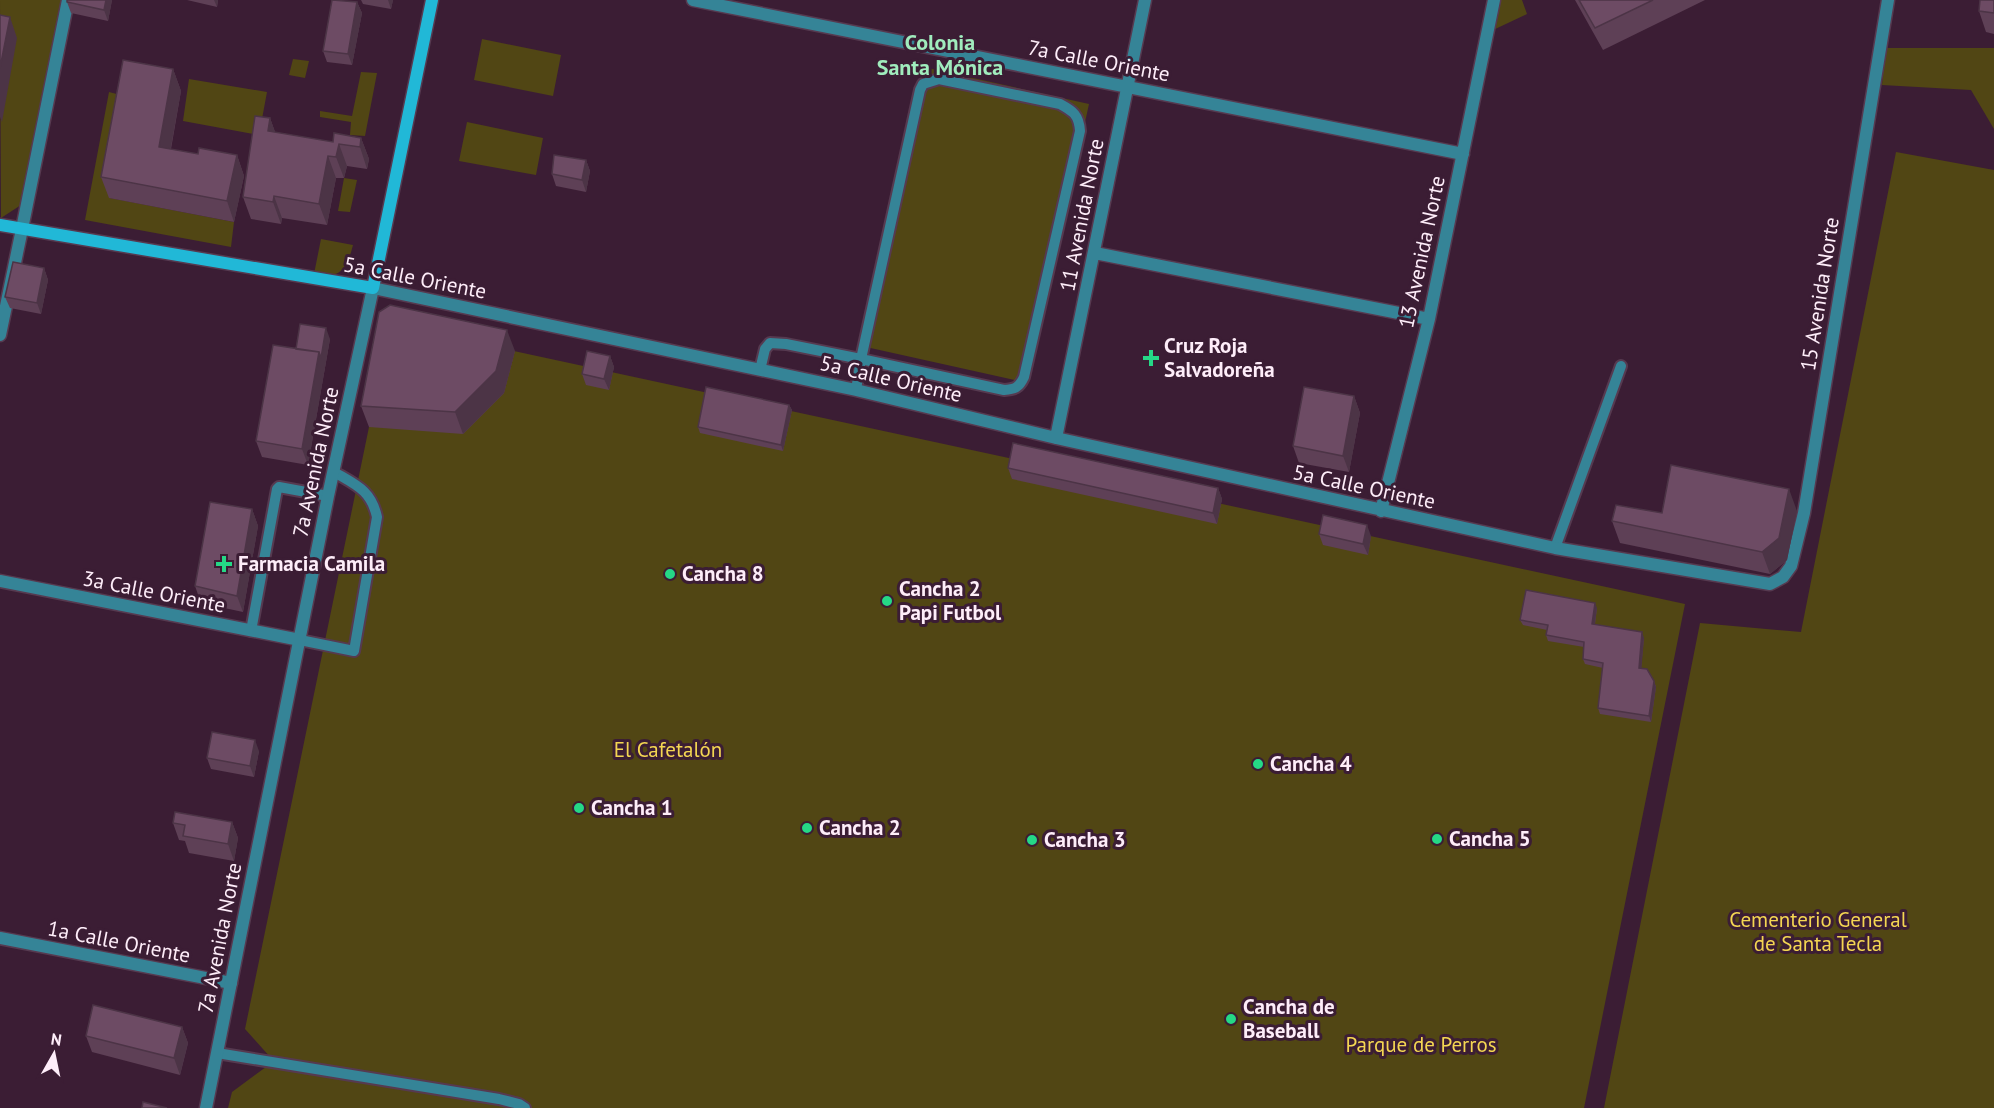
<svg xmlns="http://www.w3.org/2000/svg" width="1994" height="1108" viewBox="0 0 1994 1108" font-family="'PT Sans',sans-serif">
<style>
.green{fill:#514614}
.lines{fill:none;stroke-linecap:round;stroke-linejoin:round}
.service-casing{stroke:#563a50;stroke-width:14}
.minor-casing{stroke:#563a50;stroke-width:15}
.tertiary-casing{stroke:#563a50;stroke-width:15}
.secondary-casing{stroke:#563a50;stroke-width:15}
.service{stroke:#358497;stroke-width:10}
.minor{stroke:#358497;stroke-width:12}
.tertiary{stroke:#358497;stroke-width:12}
.secondary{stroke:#21b8d7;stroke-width:12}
.wall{fill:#5e4056}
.shaded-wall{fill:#4c3446}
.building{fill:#6d4b64;stroke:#4c3446;stroke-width:1.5}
.poi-dot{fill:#25d886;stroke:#3b1d34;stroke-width:2}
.labels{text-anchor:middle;stroke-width:6;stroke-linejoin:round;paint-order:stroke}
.street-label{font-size:21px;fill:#feedf9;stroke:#3b1d34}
.poi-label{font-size:21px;font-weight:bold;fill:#feedf9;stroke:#3b1d34;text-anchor:start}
.park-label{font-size:21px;fill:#f4d652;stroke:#3b1d34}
.neighbourhood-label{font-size:22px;font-weight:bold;fill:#a0ecbd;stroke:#3b1d34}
</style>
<rect width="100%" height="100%" fill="#3b1d34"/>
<path class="green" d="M0 0H62L21 205 1 218Z
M1498 0H1522L1527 14 1491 31Z
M482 39 561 55 553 96 474 80Z
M1885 48H1994V129L1971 90 1882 85Z
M293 59 309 61 305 78 289 75Z
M928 68 1089 104 1028 383 866 347Z
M361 72 377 73 365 136 350 135 351 122 320 117V111L352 116Z
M189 79 267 92 259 135 183 121Z
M109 92 128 97 110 198 234 222 231 247 85 220Z
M467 122 543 138 536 175 459 161Z
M1896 152 1994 170V1108H1604L1700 623 1801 632Z
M344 178 357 180 350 212 338 211Z
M321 239 353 245C347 269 340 280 314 274Z
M398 326 1685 604 1584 1108H228L232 1092 270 1064 271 1058 245 1029 369 427 387 333Z"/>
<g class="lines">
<defs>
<path id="service" d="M939 79 1060 104C1073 111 1079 115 1080 131L1024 377C1019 388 1015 389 1004 390L861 359 920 90 923 84Z
M760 370 765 349 770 343 786 344 861 359 856 390
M1555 548 1621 366
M251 631 277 489 279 487 328 496
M300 640 354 651 377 517C371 490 356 485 334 472
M217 1053 499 1099 519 1104 525 1108"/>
<path id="minor" d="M693 0 1463 154
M22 229 68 0
M1095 253 1429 319
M373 288 856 390 1056 438 1555 548 1770 584 1783 577 1791 566 1804 513 1888 0
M1056 438 1145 0
M1381 511 1429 319 1494 0
M0 938 231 983"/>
<path id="tertiary" d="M0 335 22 229
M0 581 300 640
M206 1108 328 496 373 288"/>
<path id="secondary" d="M0 225 373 288 432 0"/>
</defs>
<use href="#service" class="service-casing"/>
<use href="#minor" class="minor-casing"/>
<use href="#tertiary" class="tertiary-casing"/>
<use href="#secondary" class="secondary-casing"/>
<use href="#service" class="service"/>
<use href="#minor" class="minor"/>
<use href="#tertiary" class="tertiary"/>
<use href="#secondary" class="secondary"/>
</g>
<path class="wall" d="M67 0H112L108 21 71 13 67 2Z
M187 0H218L217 7Z
M361 0H393L391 9 363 4Z
M1575 0H1705L1603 50Z
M1994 0V34L1986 32 1979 11Z
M357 2 362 13 352 65 327 62 323 51Z
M173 69 181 91 171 149 198 154 237 155 244 176 234 222 109 198 101 177Z
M270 118 275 132 333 142 361 138 369 159 367 169 347 166 344 178H336L327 225 282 218 281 224 251 219 243 197Z
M586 160 590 171 586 192 556 186 552 174Z
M44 268 48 280 41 314 10 308 5 297Z
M330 339 308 465 262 457 256 441 296 349Z
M515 351 504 393 463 434 369 427 361 406Z
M610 356 614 367 609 390 586 385 582 374Z
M1354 396 1360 413 1349 472 1299 463 1293 446Z
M789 405 792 410 783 451 700 433 698 427Z
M1008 468 1218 488 1222 499 1217 524 1012 479Z
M252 509 258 526 243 612 201 603 195 586Z
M1797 511 1787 560 1770 574 1620 543 1612 521 1662 513Z
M1319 534 1371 536 1368 555 1323 545Z
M1597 608 1595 624 1644 638 1641 668 1654 681 1656 687 1651 722 1600 714 1598 708 1603 668 1585 664 1583 659 1584 647 1548 641 1546 635 1547 630 1523 625 1520 620Z
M259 751 254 777 211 769 207 758Z
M232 822 238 838 234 861 189 853 185 841 179 840 173 823Z
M182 1027 188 1043 180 1075 92 1052 86 1036Z"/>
<path class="shaded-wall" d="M106 0H112L108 21 104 10Z
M214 0H218L217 7Z
M388 0H393L391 9Z
M357 2 362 13 352 65 348 54Z
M10 17 17 38 2 122 0 117V68Z
M173 69 181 91 167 169 159 147Z
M270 118 278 140 268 131Z
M361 138 369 159 367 169 360 147Z
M339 144 347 166 344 178 336 157Z
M237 155 244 176 234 222 227 201Z
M328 156 336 178 327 225 319 204Z
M586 160 590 171 586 192 582 180Z
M274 196 282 218 281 224 273 202Z
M44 268 48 280 41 314 37 303Z
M326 328 330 339 308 465 302 449 319 352Z
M507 330 515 351 504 393 463 434 455 412Z
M610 356 614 367 609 390 604 379Z
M1354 396 1360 413 1349 472 1343 456Z
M789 405 792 410 783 451 781 445Z
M1218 488 1222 499 1217 524 1213 513Z
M1789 489 1797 511 1787 560 1770 574 1762 552Z
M252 509 258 526 243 612 237 596Z
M1367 525 1371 536 1368 555 1363 544Z
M1595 603 1597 608 1594 630 1592 624Z
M1642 632 1644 638 1641 674 1639 668Z
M1654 681 1656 687 1651 722 1649 716Z
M255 740 259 751 254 777 250 766Z
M232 822 238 838 234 861 228 844Z
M182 1027 188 1043 180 1075 174 1058Z"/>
<path class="building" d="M67 0H106L104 10 67 2Z
M332 0 357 2 348 54 323 51Z
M1579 0H1653L1595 28Z
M1980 0H1994V13L1979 11Z
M0 15 10 17 0 68Z
M123 60 173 69 159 147 198 154 199 148 237 155 227 201 101 177Z
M255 116 270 118 268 131 333 142 334 133 361 138 360 147 339 144 336 157 328 156 319 204 274 196 273 202 243 197Z
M554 155 586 160 582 180 552 174Z
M13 262 44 268 37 303 5 297Z
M390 305 507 330 496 371 455 412 361 406 379 312Z
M300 324 326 328 321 358 319 352 296 349Z
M273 345 319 352 302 449 256 441Z
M587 351 610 356 604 379 582 374Z
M706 387 789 405 781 445 698 427Z
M1304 387 1354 396 1343 456 1293 446Z
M1013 443 1218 488 1213 513 1008 468Z
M1671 465 1789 489 1779 538 1762 552 1612 521 1616 505 1662 513Z
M210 502 252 509 237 596 195 586Z
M1323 515 1367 525 1363 544 1319 534Z
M1526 590 1595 603 1592 624 1642 632 1639 668 1647 669 1654 681 1649 716 1598 708 1603 663 1583 659 1584 642 1546 635 1548 625 1520 620Z
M212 732 255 740 250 766 207 758Z
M175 812 232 822 228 844 183 836 185 825 173 823Z
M93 1005 182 1027 174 1058 86 1036Z
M143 1102 167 1108H142Z"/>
<g class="poi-dot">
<path d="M1148 349h6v6h6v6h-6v6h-6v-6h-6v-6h6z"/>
<path d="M221 555h6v6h6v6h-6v6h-6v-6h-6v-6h6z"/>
<circle cx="670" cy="574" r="6"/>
<circle cx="887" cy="601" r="6"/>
<circle cx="1258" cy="764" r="6"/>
<circle cx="579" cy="808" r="6"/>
<circle cx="807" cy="828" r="6"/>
<circle cx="1437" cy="839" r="6"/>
<circle cx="1032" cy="840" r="6"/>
<circle cx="1231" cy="1019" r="6"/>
</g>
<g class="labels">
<g class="street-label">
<text transform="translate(1099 61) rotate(11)" y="7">7a Calle Oriente</text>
<text transform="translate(1082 215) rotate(-79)" y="7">11 Avenida Norte</text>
<text transform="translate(1422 252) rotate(-78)" y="7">13 Avenida Norte</text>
<text transform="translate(415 278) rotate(11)" y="7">5a Calle Oriente</text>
<text transform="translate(1820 294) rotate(-81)" y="7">15 Avenida Norte</text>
<text transform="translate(891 379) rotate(13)" y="7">5a Calle Oriente</text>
<text transform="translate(316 462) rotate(-78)" y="7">7a Avenida Norte</text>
<text transform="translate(1364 487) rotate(12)" y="7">5a Calle Oriente</text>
<text transform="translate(154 592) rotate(11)" y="7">3a Calle Oriente</text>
<text transform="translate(220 938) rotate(-79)" y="7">7a Avenida Norte</text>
<text transform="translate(119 942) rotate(11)" y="7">1a Calle Oriente</text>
</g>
<g class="poi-label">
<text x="1164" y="353">Cruz Roja<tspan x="1164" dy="24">Salvadoreña</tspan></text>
<text x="238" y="571">Farmacia Camila</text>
<text x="682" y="581">Cancha 8</text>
<text x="899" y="596">Cancha 2<tspan x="899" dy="24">Papi Futbol</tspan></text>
<text x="1270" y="771">Cancha 4</text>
<text x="591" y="815">Cancha 1</text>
<text x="819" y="835">Cancha 2</text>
<text x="1449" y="846">Cancha 5</text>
<text x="1044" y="847">Cancha 3</text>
<text x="1243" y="1014">Cancha de<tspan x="1243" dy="24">Baseball</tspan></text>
</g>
<g class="park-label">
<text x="668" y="757">El Cafetalón</text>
<text x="1818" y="927">Cementerio General<tspan x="1818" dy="24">de Santa Tecla</tspan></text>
<text x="1421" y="1052">Parque de Perros</text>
</g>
<g class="neighbourhood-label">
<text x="940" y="50">Colonia<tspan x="940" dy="25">Santa Mónica</tspan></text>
</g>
</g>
<g transform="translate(54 1054) rotate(9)" stroke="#3b1d34" stroke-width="4.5" paint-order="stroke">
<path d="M0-4.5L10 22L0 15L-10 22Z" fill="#feedf9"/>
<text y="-9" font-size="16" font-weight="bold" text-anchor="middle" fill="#feedf9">N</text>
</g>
</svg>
